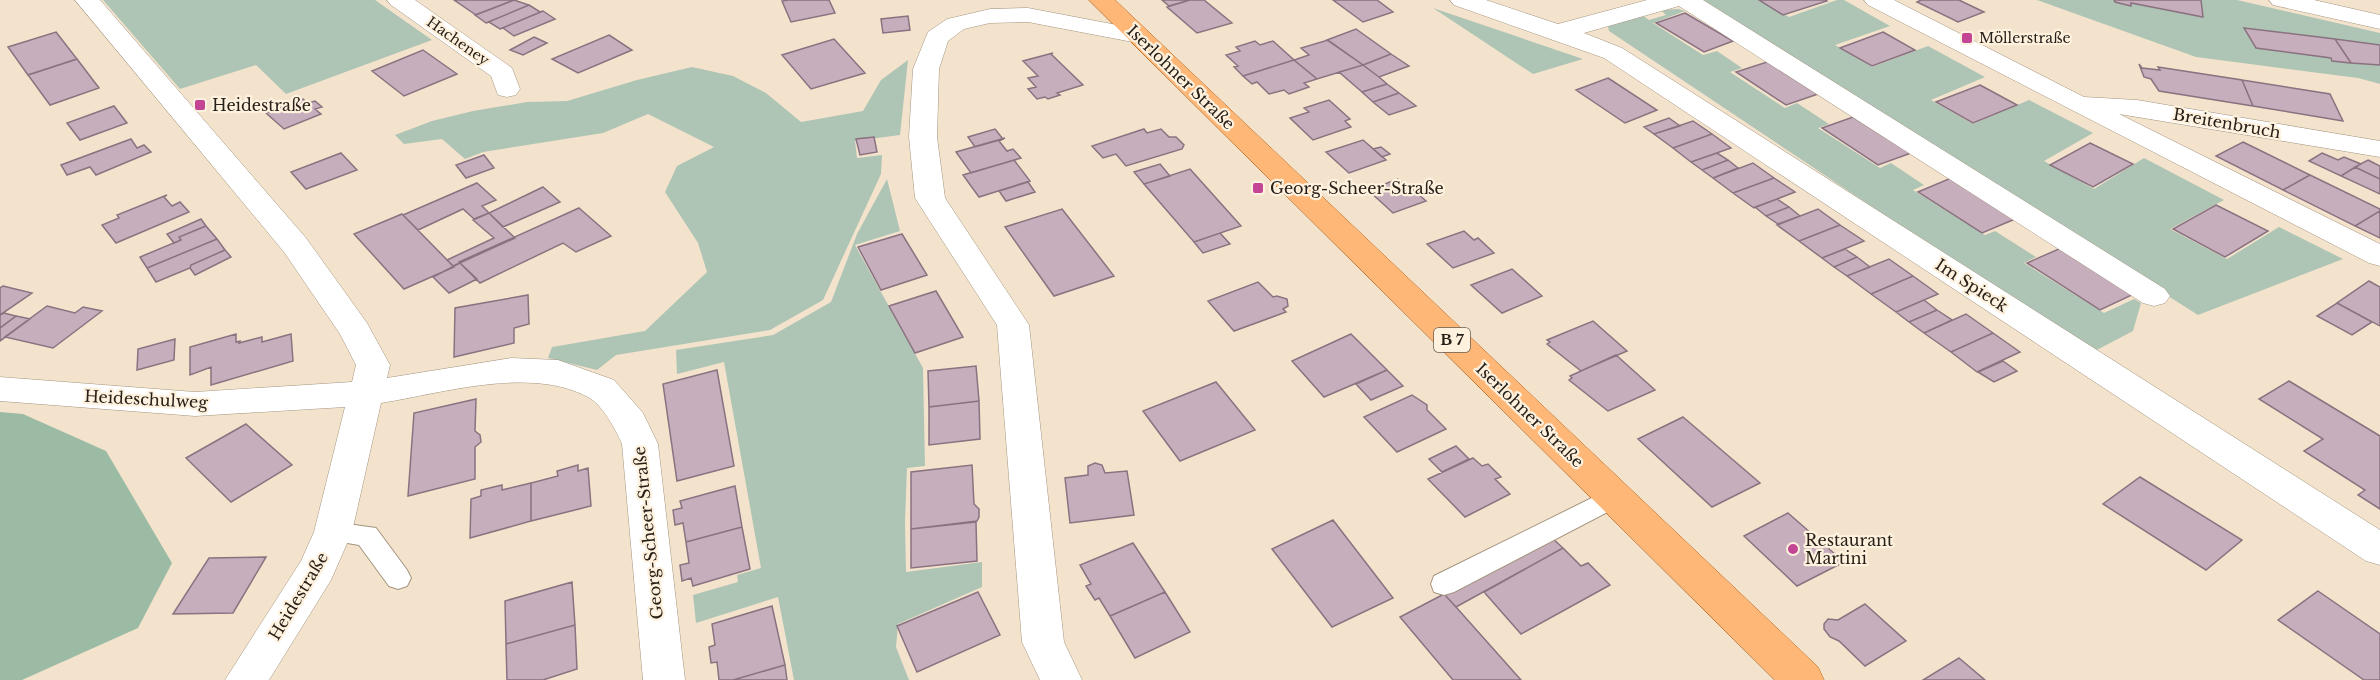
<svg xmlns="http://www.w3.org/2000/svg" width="2380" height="680" viewBox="0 0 2380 680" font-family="'Libre Baskerville',serif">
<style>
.green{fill:#aec5b5}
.forest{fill:#9cbba5}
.building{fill:#c7aebc;stroke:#8a7280;stroke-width:1.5}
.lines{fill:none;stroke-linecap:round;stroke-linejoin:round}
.service-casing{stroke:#a49580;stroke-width:2}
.minor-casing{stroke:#a49580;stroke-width:1}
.primary-casing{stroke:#b2631c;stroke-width:1}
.service{fill:#fff;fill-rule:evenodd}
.minor{fill:#fff;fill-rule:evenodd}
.primary{fill:#feb777;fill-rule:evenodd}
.poi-dot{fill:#c34593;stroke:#fef1de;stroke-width:2}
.labels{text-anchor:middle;stroke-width:4.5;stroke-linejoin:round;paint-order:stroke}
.far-poi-label{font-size:14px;fill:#282119;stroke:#fef1de;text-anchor:start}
.far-street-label{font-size:14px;fill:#282119;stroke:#fef1de}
.shield{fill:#fef1de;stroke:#685f54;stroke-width:1.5}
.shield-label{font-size:15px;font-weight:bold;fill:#282119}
.street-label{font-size:16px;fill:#282119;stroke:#fef1de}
.poi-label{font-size:16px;fill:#282119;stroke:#fef1de;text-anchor:start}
</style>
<rect width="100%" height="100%" fill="#f4e3cc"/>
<path class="green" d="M103 0H375L432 40 286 94 256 65 180 89Z
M1701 0H1760L1789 17 1837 0H1844L1890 26 1835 45 1872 67 1928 46 1985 77 1931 100 1973 124 2029 100 2093 133 2044 161 2094 189 2144 158 2224 200 2170 229 2227 259 2279 227 2343 259 2198 315Z
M2037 0H2237L2380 33V84L2358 78 2196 57Z
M1433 8 1583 59 1533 74Z
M1678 9 1685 11 1653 23 1703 55 1717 51 1742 68 1730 72 1785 108 1797 103 1829 124 1818 128 1880 168 1891 163 1924 185 1913 190 1985 235 1995 231 2036 257 2024 263 2104 313 2134 299 2141 303 2133 331 2091 353 1609 31 1608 26 1642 15 1649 20 1666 15 1661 10Z
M908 60 900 135 855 141 857 158 882 155 881 174 823 300 770 330 616 355 597 370 548 358 552 347 645 331 707 272 698 243 665 192 677 166 714 147 648 114 603 133 483 152 465 159 442 139 404 144 395 135 432 121 473 111 527 102 567 101 637 80 692 67 733 76 766 93 801 122 863 111 881 80Z
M887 179 900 231 855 245 923 368 925 466 907 468 905 522 906 572 982 562V587L898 624 896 647 909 680H794L778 597 696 623 693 595 738 582 737 575 761 568 724 362 677 374 676 350 773 335 831 302 857 234Z"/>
<path class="forest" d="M0 412 23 414 106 451 172 563 138 628 22 680H0Z"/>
<path class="building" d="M454 0H514L476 15Z
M514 0 529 5 486 23 475 15Z
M789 0H829L835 13 791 22 782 1Z
M1162 0H1190L1169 6Z
M1190 0H1204L1232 23 1197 33 1167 7Z
M1333 0H1377L1393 12 1363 22Z
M1759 0H1826L1827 1 1783 15Z
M1921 0H1959L1984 12 1958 22 1917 2Z
M2114 0H2201L2203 17 2131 3V6L2115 2Z
M529 5 540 12 543 11 500 29 489 22 486 23Z
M543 11 555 19 514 36 503 28 500 29Z
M1685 13 1733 41 1704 52 1656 23Z
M908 16 910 30 883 33 881 19Z
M2244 28 2335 39 2351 63 2332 61 2331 58 2256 48Z
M1356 29 1391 54 1363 65 1327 40Z
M56 32 77 59 28 75 8 47Z
M1883 32 1915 50 1872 66 1840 48Z
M609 35 632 50 578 73 552 59Z
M534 37 547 43 523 55 510 50Z
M834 39 865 73 811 89 782 55Z
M2335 39 2380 45V65L2351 63Z
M1328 40 1363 65 1317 79 1294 60 1309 55 1301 48Z
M1255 41 1260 45 1273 41 1294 60 1243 76 1234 67 1238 66 1226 55 1240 51 1236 47Z
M423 50 457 74 404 96 372 71Z
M1053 53 1051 54 1083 85 1057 93 1060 95 1048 99 1045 97 1037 99 1028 89 1036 87 1028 78 1038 76 1023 61Z
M1391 54 1409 66 1379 77 1363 65Z
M77 59 99 88 50 105 28 75Z
M1294 60 1317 79 1304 83 1309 87 1289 94 1284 90 1269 94 1257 82 1252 84 1243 76Z
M1767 62 1818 94 1786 105 1736 72Z
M2139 64 2142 68 2160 70 2158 67 2242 80 2253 106 2159 91 2151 79 2144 77Z
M1363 65 1379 77 1387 84 1362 92 1339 72Z
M1608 78 1657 110 1625 123 1576 90Z
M2242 80 2330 94 2343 121 2253 106Z
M1387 84 1399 93 1373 102 1362 92Z
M1980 85 2017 105 1973 123 1936 102Z
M1399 93 1416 106 1389 115 1373 102Z
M303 99 308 103 315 101 322 107 315 109 321 114 284 129 266 113Z
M1329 100 1350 119 1345 121 1351 127 1313 140 1290 118 1309 112 1304 108Z
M114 106 127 123 80 140 67 123Z
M1853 117 1911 153 1878 165 1822 128Z
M1669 118 1680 126 1654 134 1644 127Z
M1693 121 1712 134 1673 148 1654 134Z
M995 129 1003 139 975 147 968 137Z
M1144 129 1147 133 1161 129 1169 137H1176L1184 145 1182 149 1126 166 1116 154 1103 158 1092 146Z
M1712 134 1731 148 1691 162 1673 148Z
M874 137 877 152 860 155 856 139Z
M1005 138 999 141 1007 151 1013 149 1021 158 971 173 956 152Z
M131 139 137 148 144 145 151 152 96 175 90 167 67 175 61 165Z
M1363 140 1386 160 1349 173 1326 152Z
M2243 142 2310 175 2283 190 2216 156Z
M2090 143 2133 164 2093 187 2050 165Z
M1381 147 1390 154 1382 157 1373 149Z
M341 153 357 170 306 189 291 172Z
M1717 153 1728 160 1702 170 1691 162Z
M2322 153 2338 160 2344 157 2361 164 2341 176 2309 161Z
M484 155 494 168 466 178 456 165Z
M1014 160 1030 181 979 197 963 175Z
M1728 160 1738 168 1713 178 1702 170Z
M2368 160 2380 166V179L2355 167Z
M1753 163 1774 178 1733 193 1713 178Z
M1160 164 1170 176 1144 184 1134 172Z
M2355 167 2380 179V194L2341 176Z
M1190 169 1241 226 1194 242 1144 184Z
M2310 175 2380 209V211L2355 226 2283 190Z
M1774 178 1795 192 1754 208 1733 193Z
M1951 178 2015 219 1982 233 1918 192Z
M1398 179 1409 188H1411L1426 201 1393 213 1368 190Z
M1028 182 1035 192 1006 201 999 191Z
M477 183 496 200 482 206 489 213 474 219 463 209 418 230 403 215Z
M543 187 560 202 503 227 489 213Z
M167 195 164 197 172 206 180 202 189 212 116 243 102 225 119 218 117 215Z
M1777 199 1789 207 1766 216 1755 207Z
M2216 205 2268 231 2225 257 2173 229Z
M1789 207 1800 216 1778 224 1766 216Z
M579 208 611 236 576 252 563 243 480 283 459 262Z
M1062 209 1114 276 1054 296 1005 227Z
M1818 209 1840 225 1799 241 1777 225Z
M2380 211V238L2355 226Z
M489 213 515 238 453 266 447 260 494 238 473 220Z
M402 214 454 267 404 289 354 234Z
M201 219 206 226 179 237 181 240 174 243 167 234Z
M1840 225 1864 241 1822 258 1799 241Z
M206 226 217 239 147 268 140 257 181 240 179 237Z
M1464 231 1474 240 1478 238 1494 253 1453 268 1427 244Z
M1220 233 1230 244 1203 253 1194 242Z
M902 234 927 275 881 290 858 247Z
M217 239 225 250 191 265 190 268 156 282 147 268Z
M2061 248 2134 294 2100 310 2027 263Z
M1845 249 1857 257 1834 267 1822 258Z
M225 250 231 257 195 275 190 268 191 265Z
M1857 257 1870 267 1847 276 1834 267Z
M1889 259 1913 276 1871 294 1847 276Z
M460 263 477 279 449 293 433 277Z
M1512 269 1542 296 1502 313 1471 285Z
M1913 276 1938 294 1896 312 1871 294Z
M2369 281 2380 287V326L2337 303Z
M1258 282 1273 297 1277 296 1287 299 1288 306 1283 309 1286 312 1234 331 1208 301Z
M3 286 32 293 0 315V288Z
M936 291 963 337 915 353 889 306Z
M528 295 529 324 514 328V343L454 357 455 308Z
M1924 300 1937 310 1909 322 1896 312Z
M2337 303 2372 322 2352 335 2317 316Z
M47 306 75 313 83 307 102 311 53 348 5 337Z
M1937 310 1952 320 1924 333 1909 322Z
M4 313 16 316 0 328V315Z
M1966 314 1993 333 1951 352 1924 333Z
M16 316 30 319 0 341V328Z
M1593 321 1627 351 1581 371 1547 344 1550 342 1547 340Z
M1993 333 2020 352 1977 372 1951 352Z
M236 334V342L240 341 239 343 262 337V342L291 334 293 361 211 385V367L190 375V347Z
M1351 334 1387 370 1324 397 1292 361Z
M175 339 174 360 137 370 138 349Z
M1616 355 1655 390 1608 411 1569 380 1572 378 1570 376Z
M2003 361 2017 371 1994 382 1978 372Z
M976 366 979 401 929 407 928 371Z
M717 370 734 466 677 481 663 384Z
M1387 370 1403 386 1371 400 1356 384Z
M2289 381 2380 436V509L2358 495 2365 490 2304 451 2323 439 2259 399Z
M1216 382 1255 430 1180 461 1143 411Z
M1412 395 1427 405V410L1446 429 1397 452 1364 417Z
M476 399 475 431 480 435 481 442 475 447V479L408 496 414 413Z
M979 401 980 439 929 445V407Z
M1683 417 1760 483 1712 507 1638 439Z
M246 424 292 465 231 502 186 458Z
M1456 446 1469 459 1442 472 1429 459Z
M1473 458 1482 466 1488 464 1501 477 1495 479 1510 494 1465 517 1428 479Z
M1095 463 1102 465 1105 473 1127 471 1134 515 1070 523 1065 478 1088 475V466Z
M578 465V471L588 468 591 506 531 521V483L558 476 557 471Z
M972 465 974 504 979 509V517L977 521 911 529V472Z
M2140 477 2242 540 2206 570 2103 504Z
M531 483V521L470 538 471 499 481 496V490L502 485V490Z
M735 486 742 527 686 542 683 523 675 525 673 510 682 508 680 501Z
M1788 513 1844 562 1797 586 1744 536Z
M1333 520 1393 598 1332 627 1272 549Z
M976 522 977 561 911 568V529Z
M742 527 750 569 693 586 691 578 682 581 680 565 689 563 686 542Z
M1551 537 1563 548 1456 607 1444 594Z
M1133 543 1165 592 1110 616 1099 598 1095 600 1086 586 1091 584 1080 565Z
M1563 548 1581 566 1588 563 1610 585 1521 634 1484 592Z
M266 557 233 613 173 614 209 558Z
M572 582 575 625 506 644 505 601Z
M2318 591 2380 634V680H2364L2278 620Z
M978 592 1000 635 917 672 897 626Z
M1165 592 1190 632 1135 658 1110 616Z
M1444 594 1456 607 1521 680H1453L1400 617Z
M1865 604 1906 641 1865 666 1839 641 1830 637 1824 629V624L1828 619 1838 620Z
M772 606 785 665 733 680H719L717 662 711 663 709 647 715 645 712 624Z
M575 625 577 669 543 680H507L506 644Z
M1959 658 1985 680H1923Z
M785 665 787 680H733Z"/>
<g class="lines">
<defs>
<path id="service" d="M1614 487 1623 490 1627 497 1623 504 1454 592 1444 595 1434 592 1431 584 1434 576Z
M333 522 376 528 407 570 411 578 407 586 398 589 389 586 359 545 324 539 320 532 324 525Z"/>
<path id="minor" d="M75 0H100L306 238 367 323 390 365 387 378 511 358 558 360 614 380 643 413 658 444 685 680H643L622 444C616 430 602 404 588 397 530 366 443 393 381 403L352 532 331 580 269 680H225L301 561 314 532 345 407 195 416 0 401V377L195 392 352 382 356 365 340 334 284 252Z
M387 0H415L512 68 520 89 516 95 507 97 498 95 491 76 391 5Z
M1450 0H1486L1558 24 1647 0H1703L2165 289 2170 296 2165 303 2154 306 2143 303 1679 6 1584 33 1622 48 2380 530V565L2366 561 1604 58 1454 5Z
M1864 0H1894L2084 97 2137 100 2380 141V157L2119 114 2380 244V266L2369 263 1868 5Z
M2269 0H2314L2380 15V29L2273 5Z
M1028 8 1138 29 1147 31 1150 36 1147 41 1138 43 1028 22 990 23 964 29 948 41 939 69 937 137 945 198 1029 325 1064 642 1082 680H1040L1022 642 997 325 915 198 909 137 913 69 928 32 947 19 956 17 990 9Z"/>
<path id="primary" d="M1089 0H1115L1818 667 1824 680H1775Z"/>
</defs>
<use href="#service" class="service-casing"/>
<use href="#minor" class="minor-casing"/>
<use href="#primary" class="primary-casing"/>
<use href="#service" class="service"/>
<use href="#minor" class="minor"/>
<use href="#primary" class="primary"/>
</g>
<g class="poi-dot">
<rect x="1961" y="32" width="12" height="12" rx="3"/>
<rect x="194" y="99" width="12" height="12" rx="3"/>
<rect x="1252" y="182" width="12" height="12" rx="3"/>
<circle cx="1793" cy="549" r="6"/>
</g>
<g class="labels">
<g class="far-poi-label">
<text x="1979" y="43">Möllerstraße</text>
</g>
<g class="far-street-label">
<text transform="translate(458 41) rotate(35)" y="5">Hacheney</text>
</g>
<rect class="shield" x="1434" y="328" width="36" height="24" rx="4.5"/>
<g class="shield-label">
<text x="1452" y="345">B 7</text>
</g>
<g class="street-label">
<text transform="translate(1181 77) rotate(44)" y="6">Iserlohner Straße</text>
<text transform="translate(2227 123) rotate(10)" y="6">Breitenbruch</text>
<text transform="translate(1972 285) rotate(33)" y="6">Im Spieck</text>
<text transform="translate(146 399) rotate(3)" y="6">Heideschulweg</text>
<text transform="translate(1530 415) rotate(44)" y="6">Iserlohner Straße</text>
<text transform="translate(648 533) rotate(-96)" y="6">Georg-Scheer-Straße</text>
<text transform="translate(298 596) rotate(-59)" y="6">Heidestraße</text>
</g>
<g class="poi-label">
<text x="212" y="111">Heidestraße</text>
<text x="1270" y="194">Georg-Scheer-Straße</text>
<text x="1805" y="546">Restaurant<tspan x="1805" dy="18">Martini</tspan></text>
</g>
</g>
</svg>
